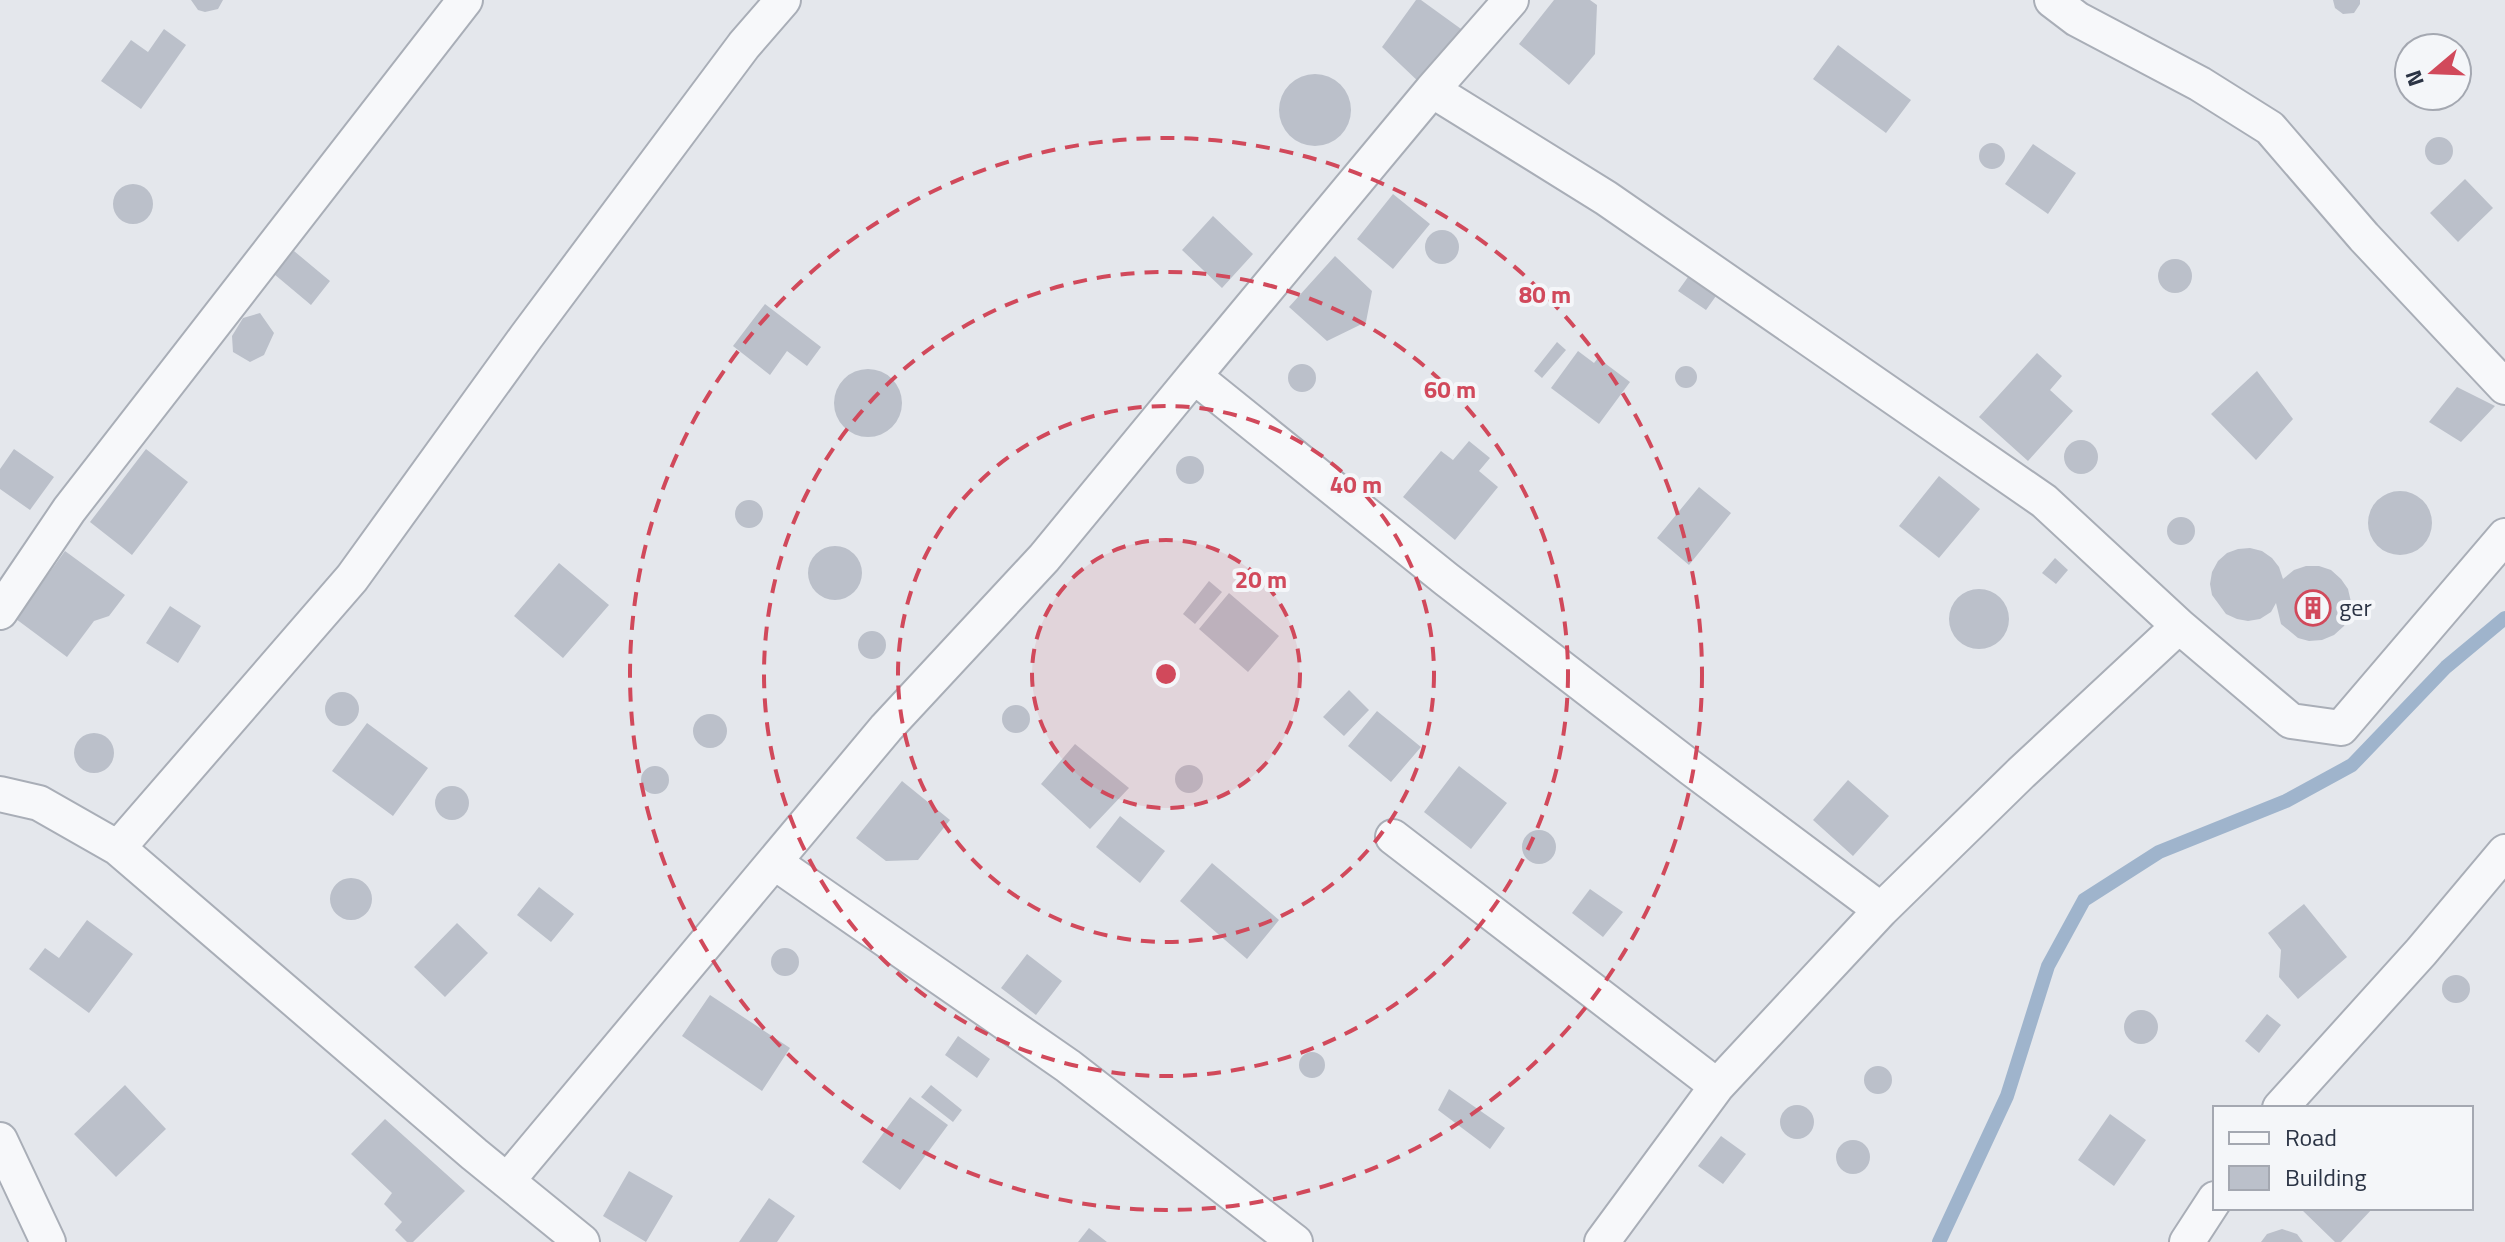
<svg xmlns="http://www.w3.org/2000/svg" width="2505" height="1242" viewBox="0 0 2505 1242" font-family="'Titillium Web',sans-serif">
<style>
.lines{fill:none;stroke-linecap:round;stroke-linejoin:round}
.stream{stroke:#9fb4cc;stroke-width:14}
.building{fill:#bbc0ca}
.street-casing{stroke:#a9aeb7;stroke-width:38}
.street{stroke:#f7f8fa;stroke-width:34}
.ring{fill:none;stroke:#d1495b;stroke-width:4;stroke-dasharray:14 10}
.labels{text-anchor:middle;stroke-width:8;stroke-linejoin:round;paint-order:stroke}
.poi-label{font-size:24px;fill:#2b3445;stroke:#f4f6f9;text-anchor:start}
.centre{fill:#d1495b;stroke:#f4f6f9;stroke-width:4}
.ring-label{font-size:24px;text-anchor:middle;font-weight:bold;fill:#d1495b;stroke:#f4f6f9;stroke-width:8;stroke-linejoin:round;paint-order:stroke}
</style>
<rect width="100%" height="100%" fill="#e4e7ec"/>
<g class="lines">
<path class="stream" d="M1939 1242 2007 1096 2048 966 2084 900 2159 852 2286 801 2352 765 2446 667 2505 618"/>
</g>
<path class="building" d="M191 0H223L218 9 205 12 198 10Z
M1416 0H1421L1468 34 1421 84 1382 47Z
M1554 0H1590L1597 5 1595 54 1569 85 1519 44Z
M2333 0H2360V4L2354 13 2343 14 2335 8Z
M164 29 186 45 141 109 101 81 131 40 148 52Z
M1838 45 1911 100 1886 133 1813 79Z
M1279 110a36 36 0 1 1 72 0a36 36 0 1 1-72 0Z
M2425 151a14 14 0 1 1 28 0a14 14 0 1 1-28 0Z
M1979 156a13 13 0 1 1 26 0a13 13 0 1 1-26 0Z
M2033 144 2076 173 2048 214 2005 184Z
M2465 179 2493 208 2458 242 2430 213Z
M113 204a20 20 0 1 1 40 0a20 20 0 1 1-40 0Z
M1393 194 1430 224 1393 269 1357 239Z
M1213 216 1253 254 1222 288 1182 250Z
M1425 247a17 17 0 1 1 34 0a17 17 0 1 1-34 0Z
M294 251 330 281 311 305 274 274Z
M1335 256 1372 291 1366 322 1327 341 1289 307Z
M2158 276a17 17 0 1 1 34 0a17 17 0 1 1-34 0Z
M1688 277 1716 296 1706 310 1678 291Z
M765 304 821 347 807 366 787 351 770 375 733 346Z
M260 313 274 333 264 355 250 362 233 352 232 336 243 318Z
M1557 342 1566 350 1542 378 1534 371Z
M1578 351 1594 363 1598 358 1630 382 1599 424 1551 388Z
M2037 353 2062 376 2050 390 2073 411 2028 461 1979 417Z
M1288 378a14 14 0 1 1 28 0a14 14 0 1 1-28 0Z
M1675 377a11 11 0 1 1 22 0a11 11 0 1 1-22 0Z
M834 403a34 34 0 1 1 68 0a34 34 0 1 1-68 0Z
M2257 371 2293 419 2256 460 2211 414Z
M2457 387 2495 406 2461 442 2429 422Z
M2064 457a17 17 0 1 1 34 0a17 17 0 1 1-34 0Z
M1469 441 1490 458 1479 471 1498 487 1455 540 1403 497 1441 451 1453 460Z
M14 449 54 477 30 510 0 489V469Z
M146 449 188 482 132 555 90 522Z
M1176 470a14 14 0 1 1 28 0a14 14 0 1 1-28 0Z
M1939 476 1980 509 1939 558 1899 526Z
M1699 487 1731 513 1689 565 1657 538Z
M2368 523a32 32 0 1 1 64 0a32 32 0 1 1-64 0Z
M735 514a14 14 0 1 1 28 0a14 14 0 1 1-28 0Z
M2167 531a14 14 0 1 1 28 0a14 14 0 1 1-28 0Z
M808 573a27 27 0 1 1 54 0a27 27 0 1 1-54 0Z
M2250 548 2262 551 2272 558 2279 567 2283 579 2294 570 2306 566H2319L2331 570 2341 579 2348 589 2351 602 2349 615 2344 626 2334 635 2322 640 2309 641 2298 638 2281 624 2276 603 2271 612 2260 619 2248 621 2237 619 2226 614 2212 595 2210 584 2212 572 2218 561 2227 553 2238 549Z
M65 551 125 595 109 616 94 621 67 657 16 619Z
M2055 558 2068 570 2056 584 2042 573Z
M559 563 609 605 563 658 514 616Z
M1209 581 1222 592 1195 624 1183 614Z
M1949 619a30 30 0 1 1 60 0a30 30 0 1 1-60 0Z
M1229 593 1279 636 1248 672 1199 629Z
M170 606 201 626 178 663 146 643Z
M858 645a14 14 0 1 1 28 0a14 14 0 1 1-28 0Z
M1349 690 1369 710 1344 736 1323 717Z
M325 709a17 17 0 1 1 34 0a17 17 0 1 1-34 0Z
M1002 719a14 14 0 1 1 28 0a14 14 0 1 1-28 0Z
M1377 711 1421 747 1391 782 1348 746Z
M693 731a17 17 0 1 1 34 0a17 17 0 1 1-34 0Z
M367 723 428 768 393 816 332 771Z
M74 753a20 20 0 1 1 40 0a20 20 0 1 1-40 0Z
M1075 744 1129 788 1090 829 1041 784Z
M1175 779a14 14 0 1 1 28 0a14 14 0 1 1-28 0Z
M1459 766 1507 803 1471 849 1424 812Z
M641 780a14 14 0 1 1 28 0a14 14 0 1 1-28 0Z
M1848 780 1889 816 1853 856 1813 820Z
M902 781 950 820 918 860 886 861 856 838Z
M435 803a17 17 0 1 1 34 0a17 17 0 1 1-34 0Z
M1120 816 1165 851 1140 883 1096 847Z
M1522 847a17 17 0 1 1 34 0a17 17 0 1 1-34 0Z
M1212 863 1279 920 1247 959 1180 901Z
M330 899a21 21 0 1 1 42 0a21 21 0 1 1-42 0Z
M539 887 574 914 551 942 517 915Z
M1590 889 1623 912 1603 937 1572 913Z
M2304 904 2347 957 2298 999 2279 977 2281 950 2268 933Z
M87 920 133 954 89 1013 29 969 45 948 59 958Z
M457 923 488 953 445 997 414 967Z
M771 962a14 14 0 1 1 28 0a14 14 0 1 1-28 0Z
M1027 954 1062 981 1036 1015 1001 988Z
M2442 989a14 14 0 1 1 28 0a14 14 0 1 1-28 0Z
M710 995 790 1048 762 1091 682 1036Z
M2124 1027a17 17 0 1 1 34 0a17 17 0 1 1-34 0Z
M2267 1014 2281 1025 2259 1053 2245 1041Z
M958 1036 990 1059 977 1078 945 1055Z
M1299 1065a13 13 0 1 1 26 0a13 13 0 1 1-26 0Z
M1864 1080a14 14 0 1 1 28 0a14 14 0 1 1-28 0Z
M125 1085 166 1129 116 1177 74 1134Z
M931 1085 962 1110 953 1122 921 1097Z
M1449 1089 1505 1128 1490 1149 1438 1110Z
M910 1097 948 1125 900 1190 862 1162Z
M1780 1122a17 17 0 1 1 34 0a17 17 0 1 1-34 0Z
M2110 1114 2146 1140 2114 1186 2078 1160Z
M385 1119 465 1191 413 1242H407L395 1230 402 1222 384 1204 392 1193 351 1154Z
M1721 1136 1746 1154 1723 1184 1698 1166Z
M1836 1157a17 17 0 1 1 34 0a17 17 0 1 1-34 0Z
M629 1171 673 1196 646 1242 603 1216Z
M769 1198 795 1216 777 1242H739Z
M2303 1208H2373L2341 1242H2335L2301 1209Z
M1089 1228 1107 1242H1078Z
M2282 1229 2297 1234 2303 1242H2261L2267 1234Z"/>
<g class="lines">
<defs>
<path id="street" d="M2052 0 2077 19 2200 84 2270 128 2364 237 2505 387
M1432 90 1511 0
M0 612 69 510 465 0
M2179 626 2291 721 2341 728 2505 536
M0 794 39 803 118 848 474 1154 582 1242
M1393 837 1717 1086
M118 848 352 578 526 337 744 45 783 0
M774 862 1068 1066 1295 1242
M2280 1108 2421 952 2505 852
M0 1140 48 1242
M507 1181 886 728 1044 558 1194 376
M1602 1242 1717 1086 1881 910 2021 773 2179 626 2044 501 1606 198 1432 90 1194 376 1446 579 1691 768 1881 910
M2187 1242 2215 1199"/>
</defs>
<use href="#street" class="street-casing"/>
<use href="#street" class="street"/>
</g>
<circle cx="1166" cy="674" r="134" fill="#d1495b" fill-opacity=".12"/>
<g class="ring">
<circle cx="1166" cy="674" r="134"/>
<circle cx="1166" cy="674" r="268"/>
<circle cx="1166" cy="674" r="402"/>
<circle cx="1166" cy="674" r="536"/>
</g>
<defs>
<symbol id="building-ring" viewBox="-11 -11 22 22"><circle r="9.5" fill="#f4f6f9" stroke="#d1495b" stroke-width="1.5"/><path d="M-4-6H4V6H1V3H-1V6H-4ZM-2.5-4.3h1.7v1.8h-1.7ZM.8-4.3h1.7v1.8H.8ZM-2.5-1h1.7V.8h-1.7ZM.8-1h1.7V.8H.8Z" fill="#d1495b"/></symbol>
</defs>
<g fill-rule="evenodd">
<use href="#building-ring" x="2293" y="588" width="40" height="40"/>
</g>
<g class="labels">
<g class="poi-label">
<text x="2339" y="616">ger</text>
</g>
</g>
<circle cx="1166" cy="674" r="12" class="centre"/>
<g class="ring-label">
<text x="1545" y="303">80 m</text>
<text x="1450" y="398">60 m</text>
<text x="1356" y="493">40 m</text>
<text x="1261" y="588">20 m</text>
</g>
<rect x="2213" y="1106" width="260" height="104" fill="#f4f6f9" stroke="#a4a8b1" stroke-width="2"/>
<rect x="2229" y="1132" width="40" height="12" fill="#f7f8fa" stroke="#a4a8b1" stroke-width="2"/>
<text x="2285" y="1146" font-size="24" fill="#2b3445">Road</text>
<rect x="2229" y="1166" width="40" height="24" fill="#bbc0ca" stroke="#a4a8b1" stroke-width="2"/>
<text x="2285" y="1186" font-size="24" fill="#2b3445">Building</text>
<g transform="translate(2433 72) rotate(251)"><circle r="38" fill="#f4f6f9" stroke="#a4a8b1" stroke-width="2"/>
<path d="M0-6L14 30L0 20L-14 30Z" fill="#d1495b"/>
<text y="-12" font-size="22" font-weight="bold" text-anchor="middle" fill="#2b3445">N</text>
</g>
</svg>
